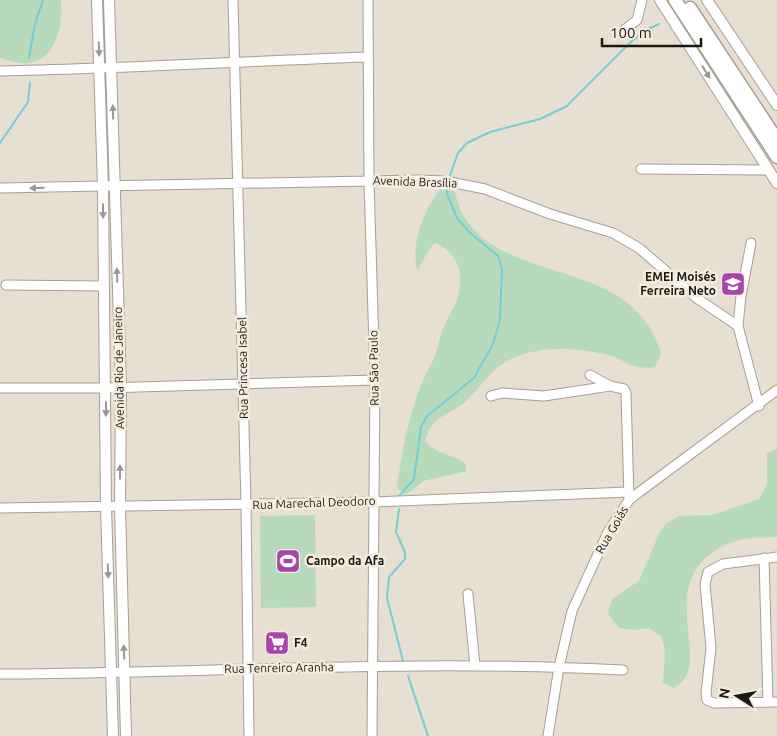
<svg xmlns="http://www.w3.org/2000/svg" width="777" height="736" viewBox="0 0 777 736" font-family="Ubuntu,sans-serif">
<style>
.green{fill:#b7daba}
.lines{fill:none;stroke-linecap:round;stroke-linejoin:round}
.stream{stroke:#75cdd5;stroke-width:2}
.minor-casing{stroke:#a79f94;stroke-width:11}
.major-casing{stroke:#a79f94;stroke-width:12}
.highway-casing{stroke:#a79f94;stroke-width:15}
.minor{stroke:#fff;stroke-width:9}
.major{stroke:#fff;stroke-width:10}
.highway{stroke:#fff;stroke-width:12}
.oneway{fill:#999896}
.labels{text-anchor:middle;stroke-width:5;stroke-linejoin:round;paint-order:stroke}
.street-label{font-size:12px;fill:#1c1915;stroke:#f4ecdf}
.poi-label{font-size:12px;font-weight:bold;fill:#1c1915;stroke:#f4ecdf;text-anchor:start}
</style>
<rect width="100%" height="100%" fill="#e6dfd2"/>
<path class="green" d="M0 0H61C63 23 57 61 27 63 19 64 8 60 0 58Z
M442 187 454 191C457 196 457 203 460 209 465 221 478 235 489 243 550 282 636 271 661 353L655 367C630 370 629 361 608 355 575 347 530 344 501 365 488 375 480 387 469 398 451 417 433 412 425 441 436 455 454 454 466 464V471L423 481 410 492 404 494 397 487C402 453 408 416 422 383 425 374 431 365 435 356 439 347 439 336 444 327 451 309 460 304 460 281 461 263 451 250 435 243 427 250 424 261 417 270 411 241 424 209 442 187Z
M777 448V537C763 538 748 537 735 541 642 575 721 667 673 688L663 683 665 652 662 637 649 628 634 630 619 628 608 614 612 599 639 581 658 536 666 523 680 516 713 515 759 499 767 484V453Z
M315 515 316 607 261 608 260 516Z"/>
<g class="lines">
<path class="stream" d="M29 58 35 24 43 0
M0 143 28 102 30 83
M449 178 458 153 467 143 490 132 540 119 567 106 634 39 644 31 659 24
M399 496 414 479 421 427 427 416 474 378 493 344 500 320 502 269 498 256 469 232 457 218 447 194V185
M399 509 396 532 405 552V559L389 577 387 598 403 661
M408 676 428 736"/>
<defs>
<path id="minor" d="M233 0 246 505 249 736
M368 0 369 181 375 380 372 736
M624 30 637 20 642 0
M0 71C123 69 245 61 368 57
M641 169 768 170
M0 188 418 180 445 181 485 189 550 214 613 233 639 248 698 299 738 326
M751 243 741 296 738 326 759 406
M6 285 103 286
M590 375 610 386 624 389 626 393 629 498
M0 388H106L375 380
M491 396 502 393 544 396 610 386
M0 508 373 502 628 492
M777 557 723 564 708 572 705 584 711 648 706 693 707 700 714 703 777 702
M764 558 768 702
M468 594 475 666
M0 674C208 673 415 659 623 670
M548 736 559 667 572 611 608 532 629 500 638 493 777 390"/>
<path id="major" d="M97 0 103 187 106 507 113 736
M109 0 121 387 120 507 126 736
M660 0 777 183
M707 0 777 105"/>
<path id="highway" d="M675 0 777 157
M690 8 777 140"/>
</defs>
<use href="#minor" class="minor-casing"/>
<use href="#major" class="major-casing"/>
<use href="#highway" class="highway-casing"/>
<use href="#minor" class="minor"/>
<use href="#major" class="major"/>
<use href="#highway" class="highway"/>
</g>
<defs><path id="oneway-solid" d="M-6-.8H1V-3.2L6.5 0L1 3.2V.8H-6Z" transform="scale(1.25)"/></defs>
<g class="oneway">
<use href="#oneway-solid" transform="translate(99 49) rotate(88)"/>
<use href="#oneway-solid" transform="translate(706 72) rotate(58)"/>
<use href="#oneway-solid" transform="translate(113 112) rotate(-92)"/>
<use href="#oneway-solid" transform="translate(37 188) rotate(179)"/>
<use href="#oneway-solid" transform="translate(103 211) rotate(90)"/>
<use href="#oneway-solid" transform="translate(117 275) rotate(-92)"/>
<use href="#oneway-solid" transform="translate(106 409) rotate(90)"/>
<use href="#oneway-solid" transform="translate(120 472) rotate(-90)"/>
<use href="#oneway-solid" transform="translate(108 571) rotate(88)"/>
<use href="#oneway-solid" transform="translate(124 652) rotate(-92)"/>
</g>
<defs>
<symbol id="school-square" viewBox="-11 -11 22 22"><rect x="-9" y="-9" width="18" height="18" rx="4" fill="#a844aa" stroke="#f4ecdf"/><path d="M0-5L7-2L0 1L-7-2ZM-4 1L0 2.5L4 1V4Q0 6-4 4Z" fill="#fff"/></symbol>
<symbol id="stadium-square" viewBox="-11 -11 22 22"><rect x="-9" y="-9" width="18" height="18" rx="4" fill="#a844aa" stroke="#f4ecdf"/><path d="M0-5a6.5 5 0 1 0 0 10a6.5 5 0 1 0 0-10ZM-3.5-1.8h7v3.6h-7Z" fill="#fff"/></symbol>
<symbol id="supermarket-square" viewBox="-11 -11 22 22"><rect x="-9" y="-9" width="18" height="18" rx="4" fill="#a844aa" stroke="#f4ecdf"/><path d="M-6-5.5h2.5l.6 2H6L4.5 2H-2.5L-4.4-4H-6ZM-1.5 3.2a1.3 1.3 0 1 0 .1 0ZM3 3.2a1.3 1.3 0 1 0 .1 0Z" fill="#fff"/></symbol>
</defs>
<g fill-rule="evenodd">
<use href="#school-square" x="719" y="270" width="28" height="28"/>
<use href="#stadium-square" x="274" y="547" width="28" height="28"/>
<use href="#supermarket-square" x="263" y="629" width="28" height="28"/>
</g>
<g class="labels">
<g class="street-label">
<text transform="translate(415 182) rotate(2)" y="4">Avenida Brasília</text>
<text transform="translate(119 368) rotate(-91)" y="4">Avenida Rio de Janeiro</text>
<text transform="translate(243 368) rotate(-91)" y="4">Rua Princesa Isabel</text>
<text transform="translate(374 368) rotate(-91)" y="4">Rua São Paulo</text>
<text transform="translate(314 503) rotate(-2)" y="4">Rua Marechal Deodoro</text>
<text transform="translate(612 530) rotate(-60)" y="4">Rua Goiás</text>
<text transform="translate(279 668) rotate(-1)" y="4">Rua Tenreiro Aranha</text>
</g>
<g class="poi-label">
<text x="716" y="281" text-anchor="end">EMEI Moisés<tspan x="716" dy="14">Ferreira Neto</tspan></text>
<text x="306" y="565">Campo da Afa</text>
<text x="294" y="647">F4</text>
</g>
</g>
<g transform="translate(737 696) rotate(281)" stroke="#f4ecdf" stroke-width="4" paint-order="stroke">
<path d="M0-4L9 19L0 12L-9 19Z" fill="#1c1915"/>
<text y="-8" font-size="14" font-weight="bold" text-anchor="middle" fill="#1c1915">N</text>
</g>
<path d="M602 38v8h99v-8" fill="none" stroke="#1c1915" stroke-width="2.5"/>
<text x="610" y="38" font-size="15" fill="#1c1915" stroke="#f4ecdf" stroke-width="4" paint-order="stroke">100 m</text>
</svg>
